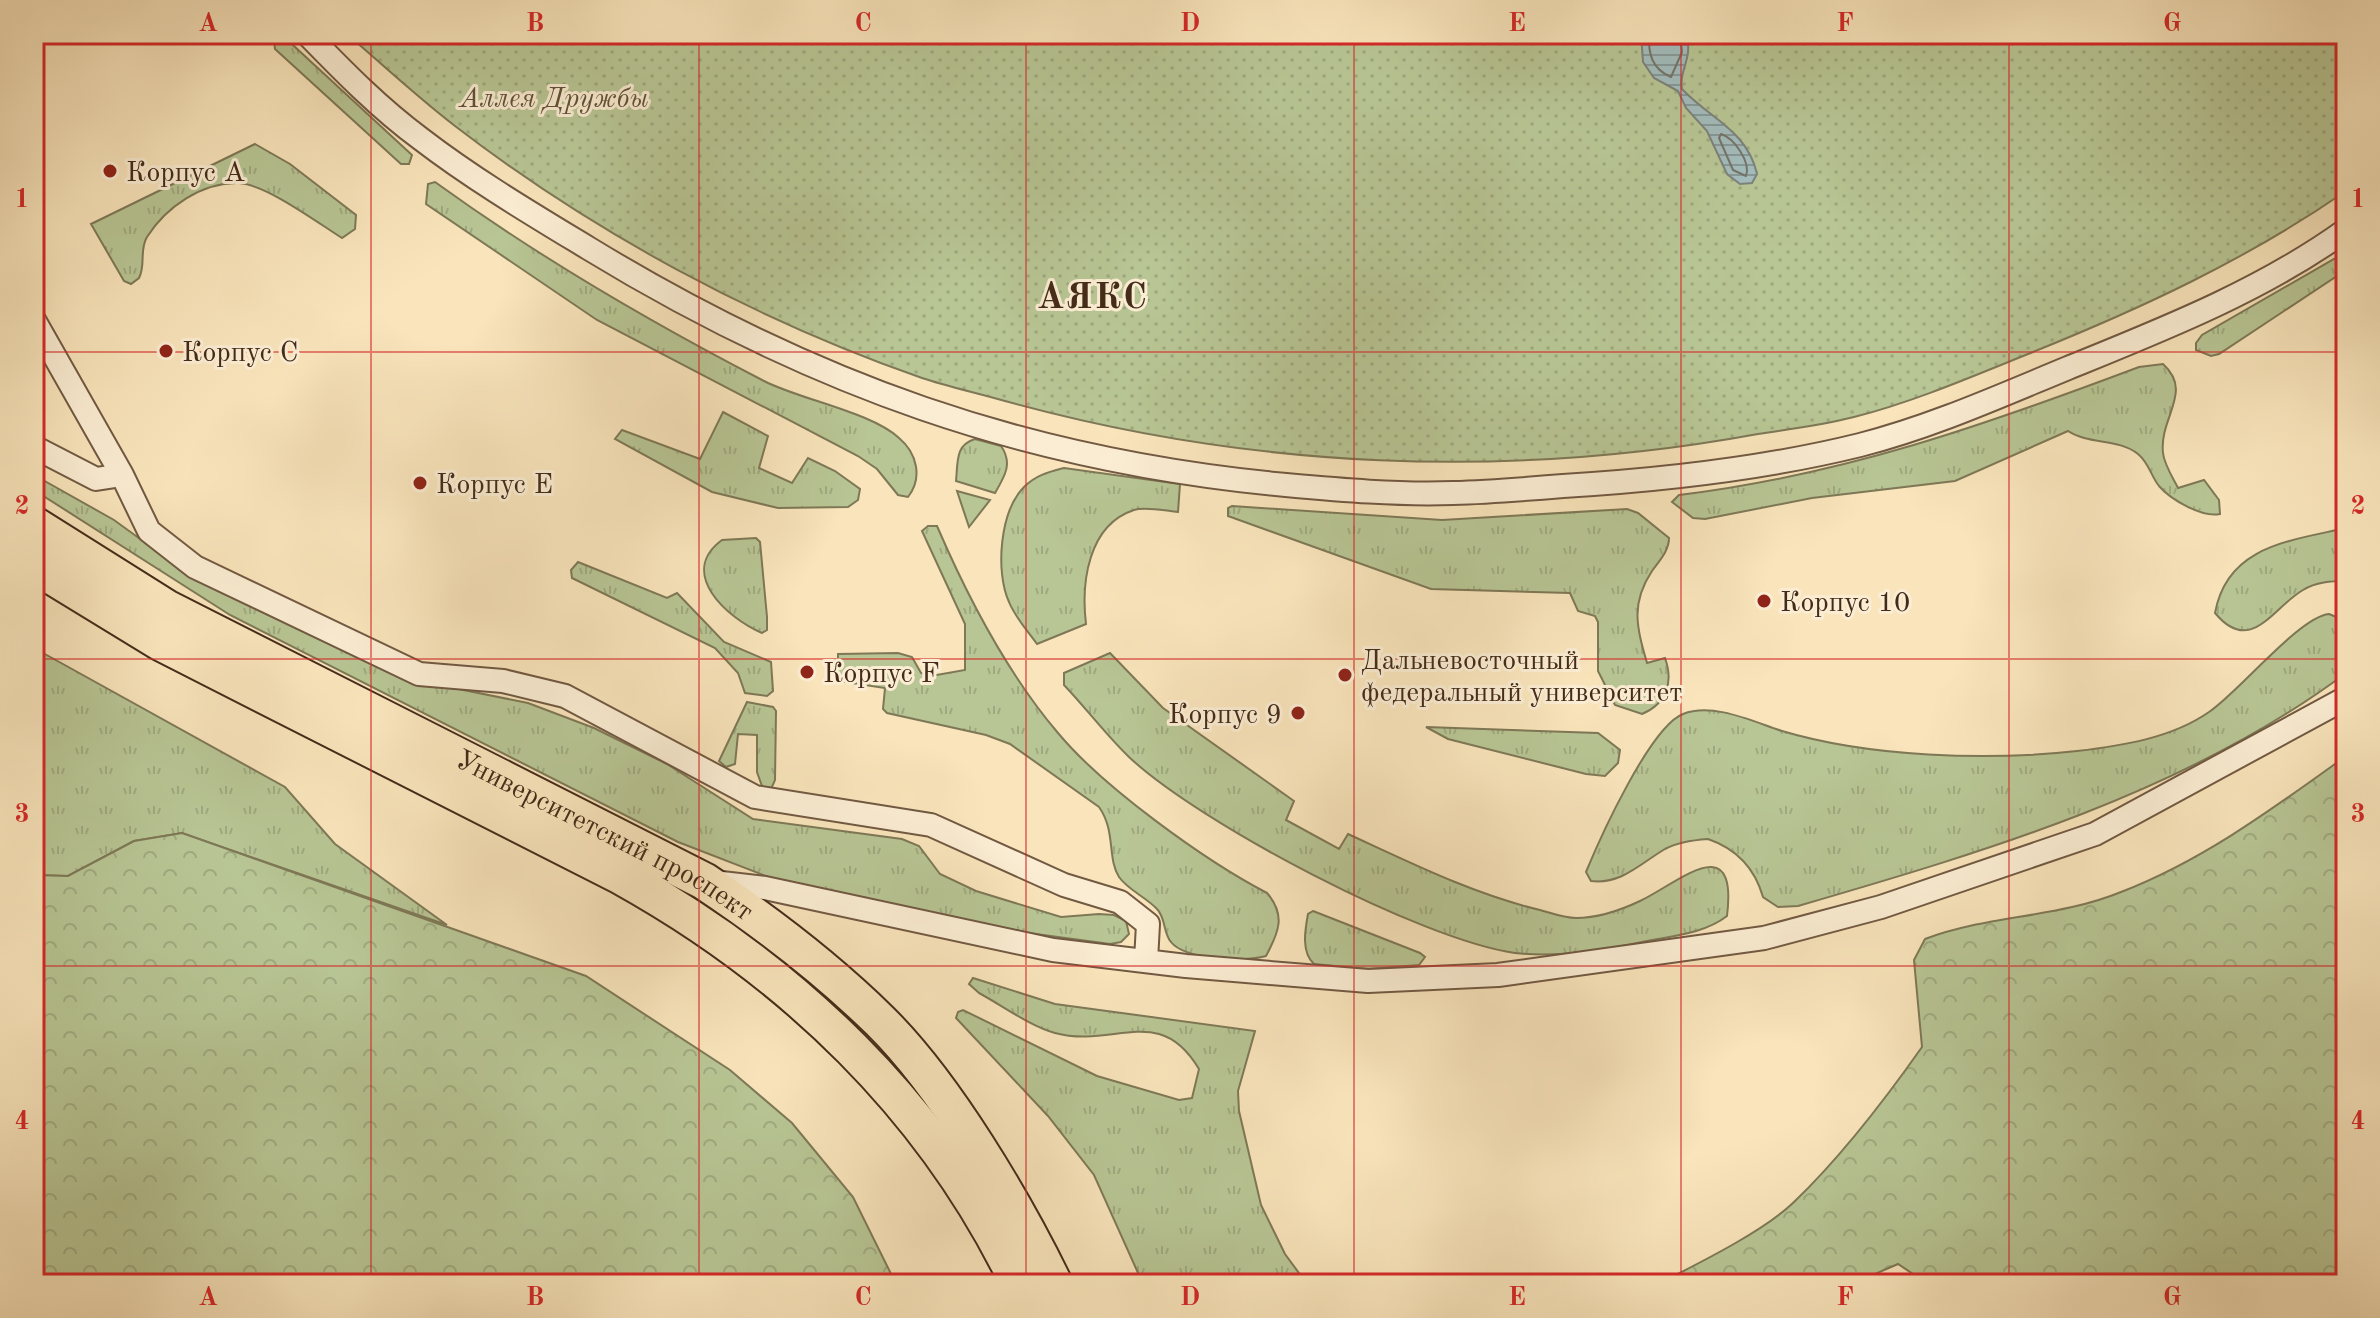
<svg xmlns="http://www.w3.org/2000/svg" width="2380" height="1318" viewBox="0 0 2380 1318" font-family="'Old Standard TT',serif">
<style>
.grass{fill:url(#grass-tufts);stroke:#7e7856;stroke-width:2}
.forest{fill:url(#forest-crowns);stroke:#7e7856;stroke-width:2}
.park{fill:url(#park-dots);stroke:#7e7856;stroke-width:2}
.water{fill:url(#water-rules);stroke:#7d827b;stroke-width:2}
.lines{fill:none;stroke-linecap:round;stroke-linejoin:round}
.shore{stroke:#74746a;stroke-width:2}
.minor-casing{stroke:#715942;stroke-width:26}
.primary-casing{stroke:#442b19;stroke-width:40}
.minor{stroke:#fbedd3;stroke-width:22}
.primary{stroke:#f9e4bb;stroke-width:36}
.grid{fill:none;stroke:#d62828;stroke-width:2;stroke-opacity:0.55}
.poi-dot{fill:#8f2418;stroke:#fbedd3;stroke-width:3}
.labels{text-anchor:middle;stroke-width:6;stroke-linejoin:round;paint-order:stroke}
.park-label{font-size:28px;font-style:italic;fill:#615238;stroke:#fbedd3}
.poi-label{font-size:28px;fill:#442b19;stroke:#fbedd3;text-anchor:start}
.street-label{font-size:28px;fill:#442b19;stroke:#fbedd3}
.district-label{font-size:36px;font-weight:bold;letter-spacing:2px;fill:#442b19;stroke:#fbedd3}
.neatline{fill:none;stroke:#d62828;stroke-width:3}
.grid-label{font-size:26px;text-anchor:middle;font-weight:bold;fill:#d62828}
</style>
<defs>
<pattern id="grass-tufts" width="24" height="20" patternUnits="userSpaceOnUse" patternTransform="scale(2)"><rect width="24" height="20" fill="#b8c594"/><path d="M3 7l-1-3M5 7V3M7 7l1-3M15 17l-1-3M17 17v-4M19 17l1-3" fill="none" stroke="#9fa97f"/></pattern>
<pattern id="forest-crowns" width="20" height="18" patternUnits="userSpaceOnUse" patternTransform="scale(2)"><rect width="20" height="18" fill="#b8c594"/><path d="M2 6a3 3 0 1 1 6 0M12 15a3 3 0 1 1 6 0" fill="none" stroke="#9fa97f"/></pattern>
<pattern id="park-dots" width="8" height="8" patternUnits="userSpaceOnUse" patternTransform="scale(2)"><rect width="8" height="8" fill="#b8c594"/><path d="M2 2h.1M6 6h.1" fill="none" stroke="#9fa97f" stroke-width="1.8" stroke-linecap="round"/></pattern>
<pattern id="water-rules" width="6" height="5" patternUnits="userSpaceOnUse" patternTransform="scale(2)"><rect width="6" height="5" fill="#a3bcbc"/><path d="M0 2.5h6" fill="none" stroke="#869998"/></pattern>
</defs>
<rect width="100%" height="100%" fill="#f9e4bb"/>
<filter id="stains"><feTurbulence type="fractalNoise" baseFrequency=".0025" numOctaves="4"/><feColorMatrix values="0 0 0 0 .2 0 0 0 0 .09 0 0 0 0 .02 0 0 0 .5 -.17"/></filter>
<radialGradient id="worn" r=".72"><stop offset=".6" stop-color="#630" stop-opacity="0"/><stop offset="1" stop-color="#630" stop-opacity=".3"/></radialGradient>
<path class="grass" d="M282 35 412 155 409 164H401L275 49 274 41Z
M255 144 290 164 356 215 355 229 342 238C318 223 267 185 239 183 202 182 166 207 147 237 139 250 146 265 139 278L131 284 124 281 91 224Z
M435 182C540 258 650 322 764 381 801 400 871 412 899 438 917 453 923 478 908 497L898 495 877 469 858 456 597 320 426 204 428 184Z
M2346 252V270L2219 354 2211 356 2196 350V343L2202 335Z
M2163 364C2194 392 2159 417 2163 453 2164 464 2173 478 2178 488L2204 480 2219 500 2220 514C2202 518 2170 499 2159 486 2151 476 2149 463 2138 454 2118 438 2089 445 2068 431L1955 481 1812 498 1705 519 1693 518 1672 502 1679 495C1843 475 1985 425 2139 367Z
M723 412 768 436 759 468 792 483 808 458 835 471 860 489 858 500 848 507 778 508 712 492 615 439 622 430 700 459Z
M975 439 1001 446C1013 463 1005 476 995 493L956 481C958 462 955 445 975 439Z
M1064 468 1180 484 1178 512C1166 511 1145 506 1134 510 1088 525 1081 583 1086 624L1037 644C1027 630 1015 617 1009 602 995 571 1000 511 1024 487 1036 475 1049 472 1064 468Z
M34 475 114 520 187 573 424 682 528 703 594 728 667 764 753 819 902 839 919 846 940 874 976 891 1061 917 1099 914 1114 915 1126 921 1129 934 1121 942 1110 944 1021 932 797 888 678 842 230 615 34 490Z
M957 491 990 500 969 527Z
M1232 506 1442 520 1627 509 1638 513 1669 538C1669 551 1659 561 1652 571 1630 604 1637 628 1647 663L1665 658C1674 683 1666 704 1642 714L1615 705 1598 671V622L1595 616 1578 611 1570 593 1431 589 1228 516V508Z
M928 526H937C968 598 1007 673 1058 733 1103 787 1204 860 1267 893 1286 915 1279 932 1266 956 1246 962 1185 960 1171 942 1163 933 1166 918 1157 909 1146 897 1128 890 1119 877 1107 858 1116 831 1099 807L1010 744 986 735 887 713 883 709 885 688 838 681V654L898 653 912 657 921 673 931 676 965 670V624L922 531Z
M2346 528V581C2331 581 2316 582 2303 590 2272 608 2251 656 2215 613 2227 546 2289 541 2346 528Z
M756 538 760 542 767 617V630L762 633C727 618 677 573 722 540Z
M578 562 667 598 677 593 724 642 771 662 773 691 767 696 745 693 738 673 715 648 572 578 571 570Z
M2329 614 2346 621V673C2187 792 1987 851 1798 906L1778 907 1763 897C1755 869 1737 849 1708 839 1694 840 1678 842 1665 849 1641 863 1621 885 1591 881L1586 872C1600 838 1650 727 1683 714 1713 702 1754 722 1782 731 1869 757 1987 761 2077 751 2121 746 2172 738 2209 712 2239 692 2299 617 2329 614Z
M34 648 285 787 335 844 447 925 182 833 134 841 68 876 34 875Z
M1110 653 1163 708 1294 801 1286 820 1339 849 1348 834C1411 863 1473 894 1540 910 1551 913 1564 918 1576 918 1599 918 1619 911 1640 901 1678 883 1738 827 1727 916 1704 934 1670 936 1642 942 1601 951 1557 958 1515 953 1421 940 1199 823 1129 757 1106 735 1086 708 1064 685V673Z
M747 702 773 707 776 711 775 780 771 789H763L757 772V735L738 734 735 764 726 767 719 761Z
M1426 727 1598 733 1620 750 1618 763 1605 776 1586 774 1448 739Z
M1313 911 1420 953 1425 957 1419 965 1368 969 1314 964C1301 952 1305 930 1308 914Z
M973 978 1055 1004 1255 1031 1238 1091 1239 1111 1261 1205 1285 1254 1307 1284H1143L1094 1175 1048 1116 956 1018 958 1012 963 1010 1097 1076 1179 1100 1192 1098 1199 1069C1159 1002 1114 1049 1055 1033 1030 1026 1003 1006 979 993L969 984Z"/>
<path class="forest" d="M2346 756V1284H1928L1898 1264 1852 1284H1658C1697 1264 1763 1232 1794 1202 1842 1156 1884 1101 1922 1047L1914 960 1925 939C1988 915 2058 918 2121 892 2204 860 2275 807 2346 756Z
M182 833 586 976 730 1070 792 1123 853 1197 896 1284H34V875L68 876 134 841Z"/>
<path class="park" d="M347 34H2346V191C2246 260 2140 309 2028 354 1971 377 1913 402 1854 417 1823 425 1790 429 1758 434 1507 480 1251 469 1005 401 978 393 949 387 922 378 756 320 594 233 455 126 417 97 383 65 347 34Z"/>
<path class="water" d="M1641 34H1686C1694 58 1678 71 1682 89 1710 119 1747 130 1757 174L1752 183 1740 184 1727 174 1707 131 1686 108 1678 91 1654 78 1643 62Z"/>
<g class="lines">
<path class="shore" d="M1649 34C1648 54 1652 69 1671 77L1682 52 1680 34
M1721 134C1734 138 1751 162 1746 176L1733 170 1719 138Z"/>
<defs>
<path id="minor" d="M307 34C343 71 379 108 421 139 473 179 532 214 588 248 811 384 1026 461 1286 485 1341 490 1398 495 1453 493 1490 492 1527 489 1563 486 1663 480 1763 469 1860 445 1931 427 2000 396 2068 368 2164 329 2261 291 2346 230
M34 320 122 475 149 531 195 567 419 674 503 681 565 696 755 797 931 825 1064 885 1120 902 1148 924 1146 961
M34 447 96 479 122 475
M713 882 765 888 1053 950 1186 966 1368 981 1498 975 1764 938 1881 907 2095 834 2346 698"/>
<g id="primary">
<path id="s1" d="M34 525 166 608 704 881C767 923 826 968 880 1021 945 1085 1014 1202 1054 1284"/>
<path d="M34 565 160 642 621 876C792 971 934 1107 1019 1284"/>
</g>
</defs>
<use href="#minor" class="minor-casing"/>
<use href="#primary" class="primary-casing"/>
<use href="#minor" class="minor"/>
<use href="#primary" class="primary"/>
</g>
<path class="grid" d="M371 34V1284M699 34V1284M1026 34V1284M1354 34V1284M1681 34V1284M2009 34V1284M34 352H2346M34 659H2346M34 966H2346"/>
<g class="poi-dot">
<circle cx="110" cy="171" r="8"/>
<circle cx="166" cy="351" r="8"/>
<circle cx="420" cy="483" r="8"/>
<circle cx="1764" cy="601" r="8"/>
<circle cx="807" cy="672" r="8"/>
<circle cx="1345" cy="675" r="8"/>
<circle cx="1298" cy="713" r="8"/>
</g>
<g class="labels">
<g class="park-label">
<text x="554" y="107">Аллея Дружбы</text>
</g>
<g class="poi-label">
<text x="126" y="181">Корпус A</text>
<text x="182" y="361">Корпус C</text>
<text x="436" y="493">Корпус E</text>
<text x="1780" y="611">Корпус 10</text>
<text x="1361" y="669">Дальневосточный<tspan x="1361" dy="32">федеральный университет</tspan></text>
<text x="823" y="682">Корпус F</text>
<text x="1282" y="723" text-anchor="end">Корпус 9</text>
</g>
<g class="street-label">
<text dy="10" stroke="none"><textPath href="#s1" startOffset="650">Университетский проспект</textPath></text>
</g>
<g class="district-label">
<text x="1093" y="308">АЯКС</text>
</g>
</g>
<rect width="2380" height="1318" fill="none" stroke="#f9e4bb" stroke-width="88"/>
<rect x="44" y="44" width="2292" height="1230" class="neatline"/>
<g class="grid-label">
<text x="208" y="31">A</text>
<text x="535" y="31">B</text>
<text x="863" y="31">C</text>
<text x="1190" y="31">D</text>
<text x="1517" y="31">E</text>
<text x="1845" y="31">F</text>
<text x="2172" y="31">G</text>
<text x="22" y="207">1</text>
<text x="2358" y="207">1</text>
<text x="22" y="514">2</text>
<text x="2358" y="514">2</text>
<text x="22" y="822">3</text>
<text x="2358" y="822">3</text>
<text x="22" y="1129">4</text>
<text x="2358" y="1129">4</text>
<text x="208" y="1305">A</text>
<text x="535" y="1305">B</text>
<text x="863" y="1305">C</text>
<text x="1190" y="1305">D</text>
<text x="1517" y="1305">E</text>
<text x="1845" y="1305">F</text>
<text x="2172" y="1305">G</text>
</g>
<rect width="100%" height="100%" filter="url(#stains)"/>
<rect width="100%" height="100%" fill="url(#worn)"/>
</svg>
